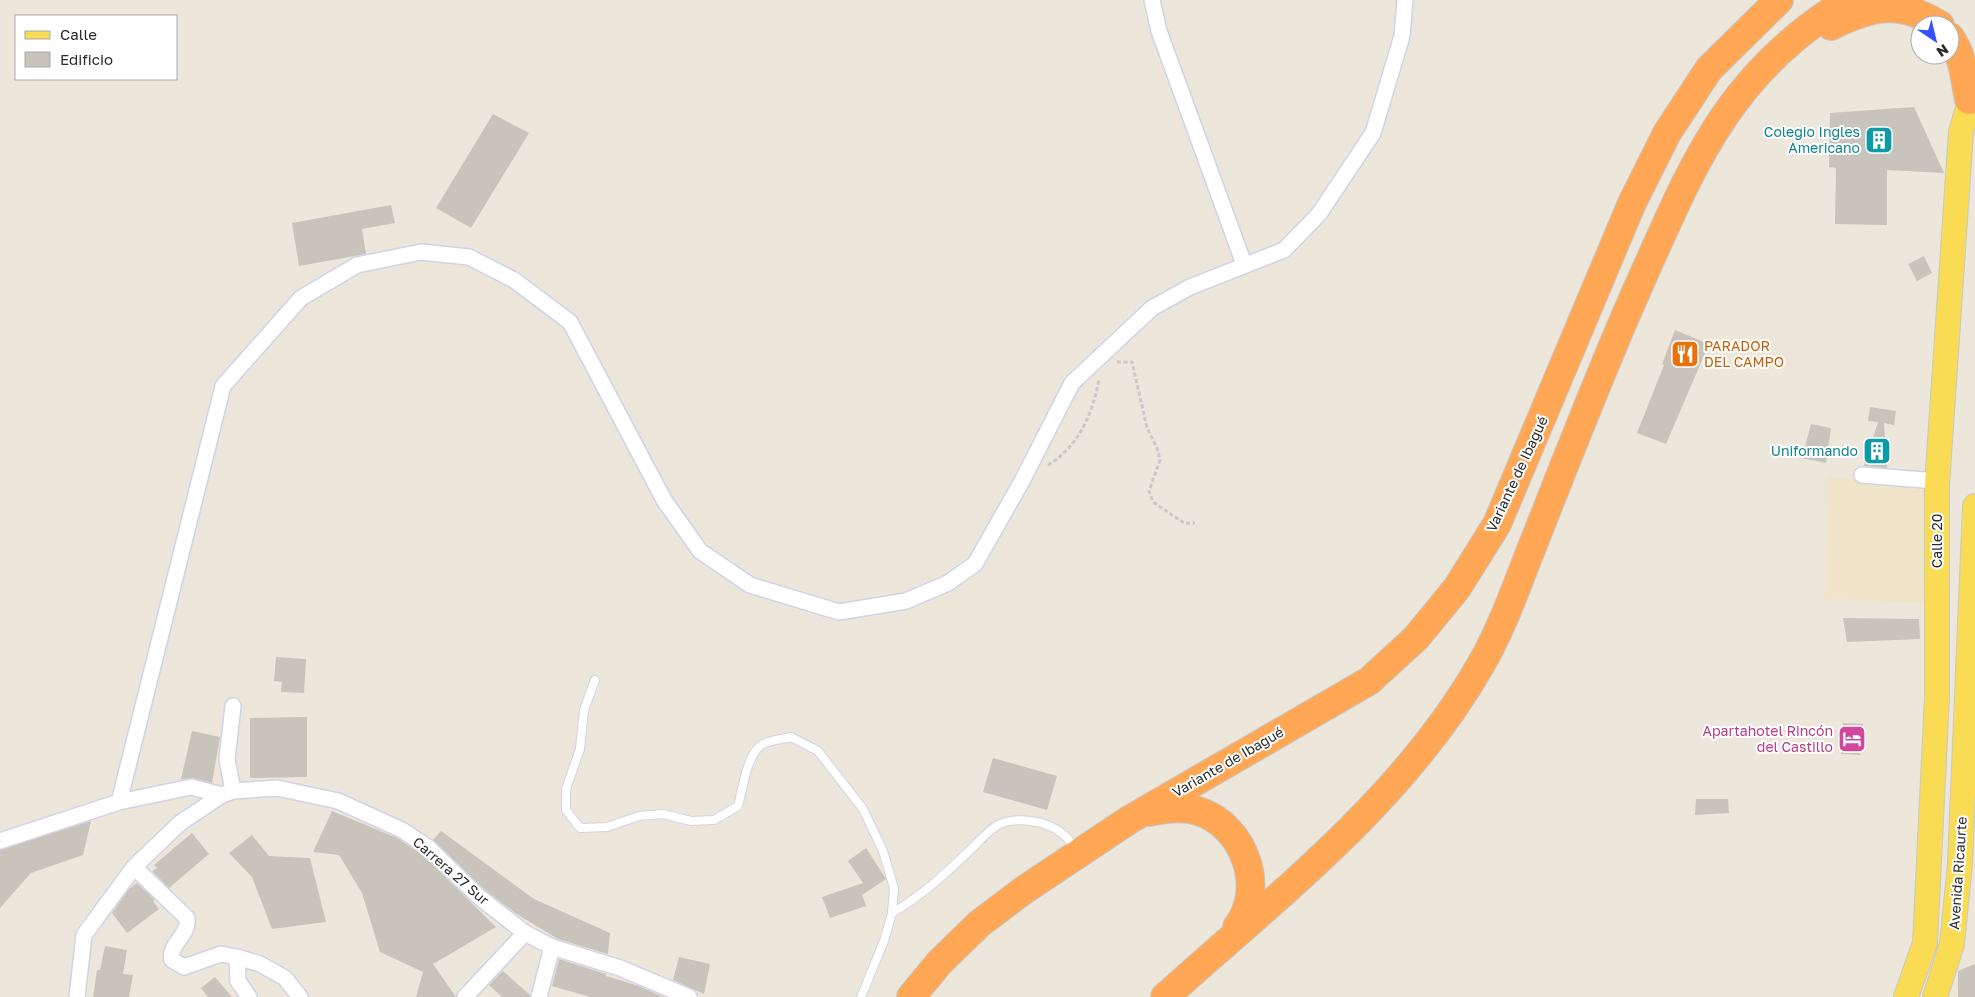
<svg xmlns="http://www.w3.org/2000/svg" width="1975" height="997" viewBox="0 0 1975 997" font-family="'Golos Text',sans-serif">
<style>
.education{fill:#f0e5c9}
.building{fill:#c8c3bb}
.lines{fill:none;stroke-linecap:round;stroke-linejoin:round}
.lane-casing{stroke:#d0d3e4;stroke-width:10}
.street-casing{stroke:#d0d3e4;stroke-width:18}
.primary-casing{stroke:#c8c8c8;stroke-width:26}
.highway-casing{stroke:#c8c8c8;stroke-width:30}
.path{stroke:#c8c8c8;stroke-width:3;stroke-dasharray:4 2.5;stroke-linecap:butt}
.lane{stroke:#fff;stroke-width:8}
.street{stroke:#fff;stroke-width:15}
.primary{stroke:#f9db54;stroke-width:24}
.highway{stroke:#ffa754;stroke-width:28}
.labels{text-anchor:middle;stroke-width:4;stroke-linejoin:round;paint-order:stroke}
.culture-label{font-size:14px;fill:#0d838f;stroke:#fff;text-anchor:end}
.food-label{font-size:14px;fill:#c56008;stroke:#fff;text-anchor:start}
.street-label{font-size:14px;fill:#2a2a2a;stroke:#fff}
.hotel-label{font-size:14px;fill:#b23c85;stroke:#fff;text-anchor:end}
</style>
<rect width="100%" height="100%" fill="#ede6db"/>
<path class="education" d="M1828 477 1937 485V603L1825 599Z"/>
<path class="building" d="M1914 107 1944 173 1887 170V225L1835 224 1836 168 1829 167 1830 113Z
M493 114 529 133 471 228 436 208Z
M391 205 395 223 362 229 366 254 299 266 292 223Z
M1924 256 1932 273 1917 281 1908 264Z
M1675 330 1709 344 1666 444 1637 433 1664 365 1662 364Z
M1870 407 1896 411 1894 425 1884 423 1887 468 1864 466 1878 422 1868 421Z
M1811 424 1831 428 1826 463 1802 458Z
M1843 618 1919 619 1920 639 1847 642Z
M276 657 306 659 304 693 281 692 282 682 274 681Z
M307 717V777L250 778V718Z
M1843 723 1863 724 1860 755 1841 754Z
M192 731 220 737 212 783 193 778 181 779Z
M993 758 1057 776 1047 810 983 792Z
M1696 799H1728L1729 813 1695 815Z
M332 811 397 838 423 855 496 927 433 964 456 997H416L423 972 380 952 362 893 339 855 313 852Z
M91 821 83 855 31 873 0 908V850Z
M441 831 534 899 610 933 608 954 558 939 515 913 484 889 433 840Z
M192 833 209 854 169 888 152 871 157 868 154 865Z
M252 835 269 856 310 858 326 922 272 929 252 877 229 853Z
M866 848 886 879 862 895 866 906 830 918 822 897 863 883 848 861Z
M137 883 155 900 153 901 159 909 127 933 112 913 129 889Z
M105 946 127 950 123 974 133 975 129 997H93L97 970H100Z
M679 957 710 964 704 994 673 980Z
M559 959 606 974V976L639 986 663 997H590L552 986Z
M1975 964V997H1958V971Z
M503 971 530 995V997H502L489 985Z
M215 977 232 997H208L201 988Z"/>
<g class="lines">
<defs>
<path id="lane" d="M595 680 584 710 580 749 566 789V810L580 828 607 827 639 816 663 814 691 821 714 820 738 806C743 788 747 753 763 744 771 740 782 739 791 737L818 751 863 809 883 851 894 888 892 913 884 941 861 997
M892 913C920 897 944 875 967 853 976 845 987 831 998 825 1021 813 1065 824 1074 849"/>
<path id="street" d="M1152 0 1159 31 1244 264
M1862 475 1937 481
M233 791 227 759 233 706
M119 802 223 386 301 298 357 265 421 252 469 257 514 280 570 322 664 500 700 551 750 585 839 612 906 601 948 583 975 564 1022 481 1072 383 1152 308 1190 287 1284 250 1319 214 1373 133 1402 36 1405 0
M0 841 119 802 191 787 222 795
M134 867 187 918C190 935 168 944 172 960L184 967 221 954 237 957 260 964 285 978 300 997
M237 957 238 981 249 997
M77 997 84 935 134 867 180 823 222 795 233 791 277 788 338 801 402 830 429 848 478 896 525 933 552 947 620 968 689 997
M465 997 525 933
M539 997 552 947"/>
<path id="primary" d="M1906 997 1925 943 1937 697V485L1961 132 1975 84
M1935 997 1952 944 1960 864 1975 506"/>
<path id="highway" d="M1831 26C1873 5 1900 0 1940 25
M1950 37C1963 55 1965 80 1969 100
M1149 812C1165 809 1181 806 1198 811 1244 825 1267 888 1237 927
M911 997 939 963 979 924 1024 890 1129 820 1369 681 1416 638 1457 588 1497 524 1632 203 1667 133 1709 69 1779 0
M1165 997C1278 895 1403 800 1480 666 1501 631 1517 585 1532 547 1567 459 1601 370 1640 283 1694 162 1729 72 1849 0"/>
</defs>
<use href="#lane" class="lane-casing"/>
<use href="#street" class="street-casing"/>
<use href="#primary" class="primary-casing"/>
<use href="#highway" class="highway-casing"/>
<path class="path" d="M1117 362H1132L1147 428 1157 448 1160 460 1149 491 1153 502 1184 523H1195
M1048 465C1079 446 1092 415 1099 380"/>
<use href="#lane" class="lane"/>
<use href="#street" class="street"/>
<use href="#primary" class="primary"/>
<use href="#highway" class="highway"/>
</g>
<defs>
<symbol id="building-square" viewBox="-11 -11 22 22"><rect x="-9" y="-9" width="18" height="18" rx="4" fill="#0f9aa8" stroke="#fff"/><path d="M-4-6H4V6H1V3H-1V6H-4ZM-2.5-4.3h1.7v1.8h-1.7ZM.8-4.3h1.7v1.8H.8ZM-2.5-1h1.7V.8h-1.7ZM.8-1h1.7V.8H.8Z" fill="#fff"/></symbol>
<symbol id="restaurant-square" viewBox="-11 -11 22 22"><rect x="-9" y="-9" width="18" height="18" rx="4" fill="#e8710a" stroke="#fff"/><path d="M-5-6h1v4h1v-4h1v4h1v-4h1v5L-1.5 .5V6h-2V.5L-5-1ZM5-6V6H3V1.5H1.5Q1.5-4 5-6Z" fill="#fff"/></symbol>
<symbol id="hotel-square" viewBox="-11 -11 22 22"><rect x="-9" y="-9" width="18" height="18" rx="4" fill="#d1479c" stroke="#fff"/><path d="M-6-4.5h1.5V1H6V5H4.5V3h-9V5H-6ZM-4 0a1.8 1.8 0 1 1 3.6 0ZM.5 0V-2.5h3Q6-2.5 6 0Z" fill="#fff"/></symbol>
</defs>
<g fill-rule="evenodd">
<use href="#building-square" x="1863" y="124" width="32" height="32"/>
<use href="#restaurant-square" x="1669" y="338" width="32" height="32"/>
<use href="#building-square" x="1861" y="435" width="32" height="32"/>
<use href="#hotel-square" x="1836" y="723" width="32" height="32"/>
</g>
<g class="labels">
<g class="culture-label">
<text x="1860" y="137">Colegio Ingles<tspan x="1860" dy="16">Americano</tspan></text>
<text x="1858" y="456">Uniformando</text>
</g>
<g class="food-label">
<text x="1704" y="351">PARADOR<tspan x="1704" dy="16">DEL CAMPO</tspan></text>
</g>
<g class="street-label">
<text transform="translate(1517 474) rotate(-65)" y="5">Variante de Ibagué</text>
<text transform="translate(1937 541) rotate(-90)" y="5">Calle 20</text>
<text transform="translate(1228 762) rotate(-30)" y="5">Variante de Ibagué</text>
<text transform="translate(451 871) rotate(41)" y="5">Carrera 27 Sur</text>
<text transform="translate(1958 873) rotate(-86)" y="5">Avenida Ricaurte</text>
</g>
<g class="hotel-label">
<text x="1833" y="736">Apartahotel Rincón<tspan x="1833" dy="16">del Castillo</tspan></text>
</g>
</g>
<rect x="15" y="15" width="162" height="65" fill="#ffffff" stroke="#aaaaaa"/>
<rect x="25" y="31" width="25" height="8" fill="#f9db54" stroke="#aaaaaa"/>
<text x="60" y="40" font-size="15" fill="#2a2a2a">Calle</text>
<rect x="25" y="52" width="25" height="15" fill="#c8c3bb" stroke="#aaaaaa"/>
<text x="60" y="65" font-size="15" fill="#2a2a2a">Edificio</text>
<g transform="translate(1935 40) rotate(145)"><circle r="24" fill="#ffffff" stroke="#aaaaaa"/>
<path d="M0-4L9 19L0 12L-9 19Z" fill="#3651ff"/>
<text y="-8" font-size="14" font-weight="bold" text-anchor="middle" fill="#2a2a2a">N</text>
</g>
</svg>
